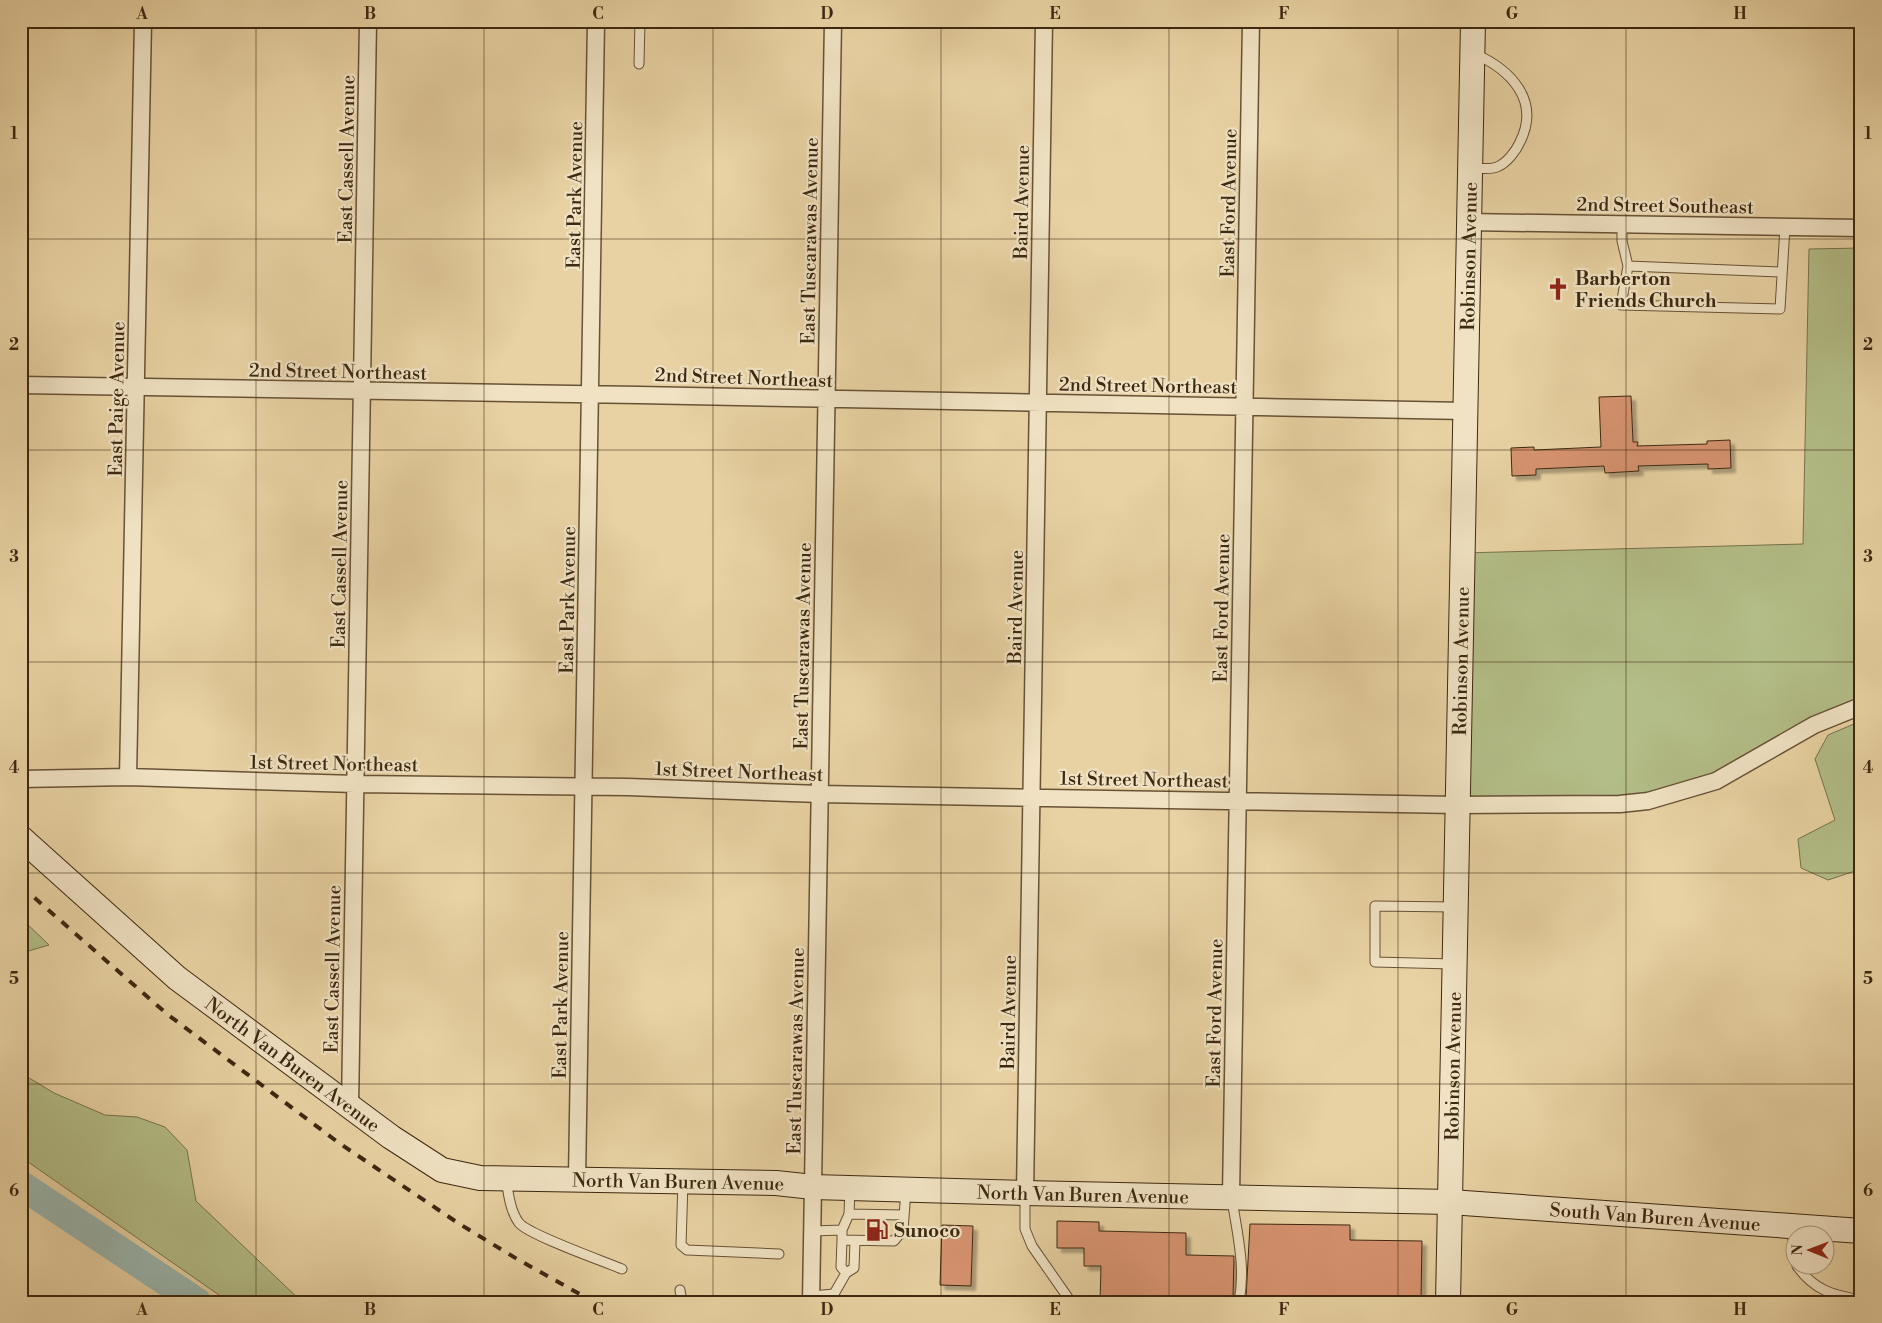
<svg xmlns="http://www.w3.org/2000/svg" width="1882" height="1323" viewBox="0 0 1882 1323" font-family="'Libre Bodoni',serif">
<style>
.green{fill:#b3bd87;stroke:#78724c}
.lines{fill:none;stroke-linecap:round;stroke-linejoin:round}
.river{stroke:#99b6ae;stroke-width:29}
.building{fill:#d7936f;stroke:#3d2811;filter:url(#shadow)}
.lane-casing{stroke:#685236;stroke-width:11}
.street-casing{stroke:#685236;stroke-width:19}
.secondary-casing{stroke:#3d2811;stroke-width:26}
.lane{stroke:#f0e2c3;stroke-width:9}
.street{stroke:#f0e2c3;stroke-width:16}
.secondary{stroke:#f0e2c3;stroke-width:24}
.rail{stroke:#3d2811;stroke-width:4;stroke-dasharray:9 9;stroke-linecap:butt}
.grid{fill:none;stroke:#3d2811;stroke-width:1;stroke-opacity:0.55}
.labels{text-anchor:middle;stroke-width:4.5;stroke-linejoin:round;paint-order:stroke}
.street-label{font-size:19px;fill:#3d2811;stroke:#f0e2c3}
.poi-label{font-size:19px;font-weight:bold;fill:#3d2811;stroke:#f0e2c3;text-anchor:start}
.neatline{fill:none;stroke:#3d2811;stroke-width:2}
.grid-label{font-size:16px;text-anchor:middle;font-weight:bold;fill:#3d2811}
</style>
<defs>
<filter id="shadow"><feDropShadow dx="4.5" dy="4.5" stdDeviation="1" flood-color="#0004"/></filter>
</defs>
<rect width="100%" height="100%" fill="#e8d2a3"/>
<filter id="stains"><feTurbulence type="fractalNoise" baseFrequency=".004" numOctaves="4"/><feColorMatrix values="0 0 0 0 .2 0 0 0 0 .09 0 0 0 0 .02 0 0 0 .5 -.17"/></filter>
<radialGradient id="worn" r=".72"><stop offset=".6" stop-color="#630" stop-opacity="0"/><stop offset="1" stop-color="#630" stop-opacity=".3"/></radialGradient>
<path class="green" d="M1861 248V698L1753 761 1648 801 1456 805 1462 553 1803 544 1809 249Z
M1861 721V869L1828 880 1801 868 1798 839 1835 820 1815 759 1828 735Z
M21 918 49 945 25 952 21 950Z
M21 1073 54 1093 105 1115 137 1117 165 1127 187 1150 196 1201 302 1302H229L21 1157Z"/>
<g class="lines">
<path class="river" d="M21 1185 197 1302"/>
</g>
<path class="building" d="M1631 396 1633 442H1638L1637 446 1707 444V441L1730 440 1731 468 1708 469V464L1638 466 1639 471 1605 473 1604 466 1536 469V475L1512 476 1511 448 1534 447V450L1601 447 1599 397Z
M1057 1221 1099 1222V1231L1186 1233V1255L1234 1256 1233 1298 1187 1299V1302H1100L1101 1266H1084V1248H1057Z
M1250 1224 1350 1225V1240L1422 1241 1421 1301 1246 1298Z
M942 1225 973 1226 971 1286 940 1285Z"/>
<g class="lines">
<defs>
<path id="lane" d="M639 64 640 21
M1470 168C1478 168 1490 170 1497 167 1507 163 1516 151 1520 142 1541 100 1510 69 1473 53
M1622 224V241L1628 266 1621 305 1780 309 1785 227
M1628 266 1782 272
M1453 964 1375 962V906L1455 907
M506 1178C508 1192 510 1211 519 1223 529 1235 603 1261 622 1269
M683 1182 681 1245 687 1250 779 1254
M1025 1193V1229L1032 1246 1071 1302
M1232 1199C1237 1233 1246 1267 1239 1302
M849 1214 904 1215
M1792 1226 1794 1255
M812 1231 842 1230
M842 1240V1230L849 1214 850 1189
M1797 1266C1814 1290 1832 1295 1861 1300
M846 1273 854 1268 855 1241
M680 1290 682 1302
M811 1296 834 1294 846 1273 841 1267 842 1240 894 1241 903 1230 906 1190"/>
<path id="street" d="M1468 222 1861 228
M21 385 639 395 1465 411
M128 777 143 21
M21 779 128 777 355 784 628 787 820 794 1456 805 1620 804 1648 801 1716 781 1814 725 1861 706
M350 1107 368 21
M577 1179 596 21
M1025 1193 1044 21
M1231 1196 1251 21
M811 1302 833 21"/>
<g id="secondary">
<path id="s1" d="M21 838 177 978 391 1137 442 1170 480 1178 776 1183 813 1187 1025 1193 1450 1202 1861 1231"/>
<path id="s2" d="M1448 1302 1473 21"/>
</g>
</defs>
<use href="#lane" class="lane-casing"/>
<use href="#street" class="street-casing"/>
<use href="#secondary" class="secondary-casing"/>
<use href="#lane" class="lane"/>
<use href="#street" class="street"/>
<use href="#secondary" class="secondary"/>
<path class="rail" d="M21 886 167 1014 339 1143 458 1223 517 1259 594 1302"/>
</g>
<path class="grid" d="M256 21V1302M484 21V1302M713 21V1302M941 21V1302M1169 21V1302M1398 21V1302M1626 21V1302M21 239H1861M21 450H1861M21 662H1861M21 873H1861M21 1084H1861"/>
<defs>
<symbol id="church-bare" viewBox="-9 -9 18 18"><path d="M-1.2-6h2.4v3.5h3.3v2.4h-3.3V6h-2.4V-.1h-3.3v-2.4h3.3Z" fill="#8f2418" stroke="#f0e2c3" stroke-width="2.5" paint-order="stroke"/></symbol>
<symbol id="fuel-bare" viewBox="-9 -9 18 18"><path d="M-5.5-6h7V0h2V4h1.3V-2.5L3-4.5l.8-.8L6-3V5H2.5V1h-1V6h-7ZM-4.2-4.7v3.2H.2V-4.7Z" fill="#8f2418" stroke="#f0e2c3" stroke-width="2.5" paint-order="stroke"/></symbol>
</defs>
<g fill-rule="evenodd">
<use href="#church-bare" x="1542" y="273" width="32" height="32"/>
<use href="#fuel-bare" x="861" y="1214" width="32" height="32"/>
</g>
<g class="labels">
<g class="street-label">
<text transform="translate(346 159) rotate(-89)" y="7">East Cassell Avenue</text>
<text transform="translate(574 195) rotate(-89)" y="7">East Park Avenue</text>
<text transform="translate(1021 202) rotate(-89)" y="7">Baird Avenue</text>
<text transform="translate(1228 203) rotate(-89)" y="7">East Ford Avenue</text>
<text transform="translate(1665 205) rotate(1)" y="7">2nd Street Southeast</text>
<text transform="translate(809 241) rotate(-89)" y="7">East Tuscarawas Avenue</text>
<text dy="7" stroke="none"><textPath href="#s2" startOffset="1046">Robinson Avenue</textPath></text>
<text transform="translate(338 371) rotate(1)" y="7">2nd Street Northeast</text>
<text transform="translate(744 377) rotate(2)" y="7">2nd Street Northeast</text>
<text transform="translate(1148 385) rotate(1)" y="7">2nd Street Northeast</text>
<text transform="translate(116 399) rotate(-89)" y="7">East Paige Avenue</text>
<text transform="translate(339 564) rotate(-89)" y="7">East Cassell Avenue</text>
<text transform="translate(567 600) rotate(-89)" y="7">East Park Avenue</text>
<text transform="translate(1015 607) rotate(-89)" y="7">Baird Avenue</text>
<text transform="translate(1221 608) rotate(-89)" y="7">East Ford Avenue</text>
<text transform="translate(802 646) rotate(-89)" y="7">East Tuscarawas Avenue</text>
<text dy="7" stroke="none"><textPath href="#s2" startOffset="641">Robinson Avenue</textPath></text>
<text transform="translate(334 763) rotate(1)" y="7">1st Street Northeast</text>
<text transform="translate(739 771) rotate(2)" y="7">1st Street Northeast</text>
<text transform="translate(1144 779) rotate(1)" y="7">1st Street Northeast</text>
<text transform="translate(332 969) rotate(-89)" y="7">East Cassell Avenue</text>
<text transform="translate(560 1005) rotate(-89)" y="7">East Park Avenue</text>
<text transform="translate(1008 1012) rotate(-89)" y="7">Baird Avenue</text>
<text transform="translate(1214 1013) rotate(-89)" y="7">East Ford Avenue</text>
<text transform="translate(795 1051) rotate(-89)" y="7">East Tuscarawas Avenue</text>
<text dy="7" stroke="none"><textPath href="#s1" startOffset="354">North Van Buren Avenue</textPath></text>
<text dy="7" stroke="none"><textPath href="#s2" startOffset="236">Robinson Avenue</textPath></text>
<text dy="7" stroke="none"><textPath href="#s1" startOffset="774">North Van Buren Avenue</textPath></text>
<text dy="7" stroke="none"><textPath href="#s1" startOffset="1179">North Van Buren Avenue</textPath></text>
<text dy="7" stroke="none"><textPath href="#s1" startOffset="1752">South Van Buren Avenue</textPath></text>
</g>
<g class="poi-label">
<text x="1575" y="285">Barberton<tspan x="1575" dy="22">Friends Church</tspan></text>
<text x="894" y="1237">Sunoco</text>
</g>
</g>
<rect width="1882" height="1323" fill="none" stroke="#e8d2a3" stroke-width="55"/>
<g transform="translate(1810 1250) rotate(271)"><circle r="24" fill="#f0e2c3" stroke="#a8987c"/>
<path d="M0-4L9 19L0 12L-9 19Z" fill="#8f2418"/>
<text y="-8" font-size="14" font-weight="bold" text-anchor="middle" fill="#3d2811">N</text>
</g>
<rect x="28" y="28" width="1826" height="1268" class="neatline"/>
<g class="grid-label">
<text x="142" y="19">A</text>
<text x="370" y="19">B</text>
<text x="598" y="19">C</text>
<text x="827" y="19">D</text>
<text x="1055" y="19">E</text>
<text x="1284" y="19">F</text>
<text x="1512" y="19">G</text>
<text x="1740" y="19">H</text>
<text x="14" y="139">1</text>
<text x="1868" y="139">1</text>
<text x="14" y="350">2</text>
<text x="1868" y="350">2</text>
<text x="14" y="562">3</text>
<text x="1868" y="562">3</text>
<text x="14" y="773">4</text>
<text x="1868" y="773">4</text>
<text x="14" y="984">5</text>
<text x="1868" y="984">5</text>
<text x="14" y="1196">6</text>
<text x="1868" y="1196">6</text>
<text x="142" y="1315">A</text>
<text x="370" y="1315">B</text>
<text x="598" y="1315">C</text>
<text x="827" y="1315">D</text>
<text x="1055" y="1315">E</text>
<text x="1284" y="1315">F</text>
<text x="1512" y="1315">G</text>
<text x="1740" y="1315">H</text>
</g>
<rect width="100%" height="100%" filter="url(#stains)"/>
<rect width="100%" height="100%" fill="url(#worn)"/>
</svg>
